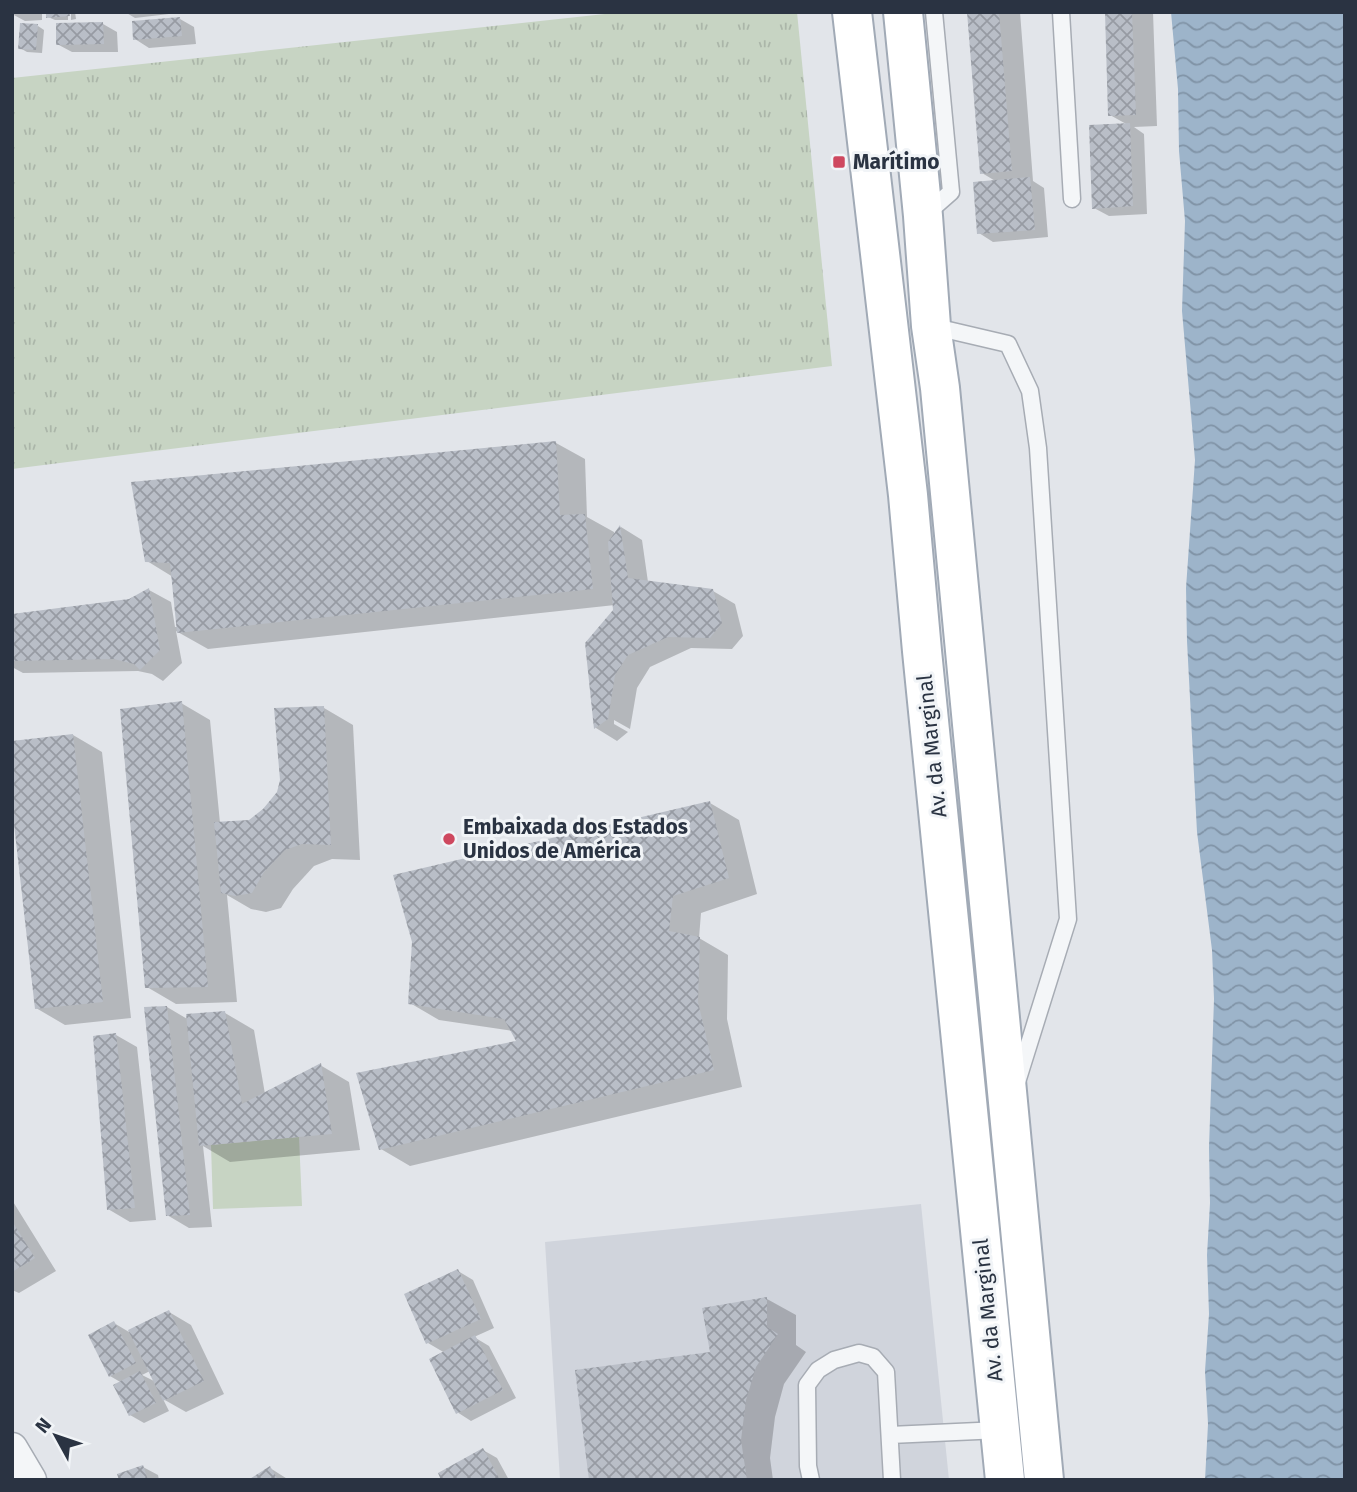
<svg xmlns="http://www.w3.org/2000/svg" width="1357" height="1492" viewBox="0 0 1357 1492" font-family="'Fira Sans',sans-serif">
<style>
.built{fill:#d0d4dc}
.grass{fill:url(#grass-tufts)}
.park{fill:#c7d4c3}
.water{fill:url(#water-waves)}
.shadow{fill:#0003;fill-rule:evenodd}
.building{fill:url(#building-cross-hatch)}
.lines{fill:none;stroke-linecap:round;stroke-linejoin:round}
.service-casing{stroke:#a7acb4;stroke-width:19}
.minor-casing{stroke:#a7acb4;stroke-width:33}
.primary-casing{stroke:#a1aab6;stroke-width:42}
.service{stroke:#f4f6f8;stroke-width:16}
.minor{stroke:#f4f6f8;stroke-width:30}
.primary{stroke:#fff;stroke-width:38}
.poi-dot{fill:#ce485f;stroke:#f1f4f7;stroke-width:2.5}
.labels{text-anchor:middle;stroke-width:6;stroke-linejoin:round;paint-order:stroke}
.poi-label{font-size:21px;font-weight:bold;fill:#2a3342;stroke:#f1f4f7;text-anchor:start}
.street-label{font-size:21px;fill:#2a3342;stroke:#f1f4f7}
</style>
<defs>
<pattern id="grass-tufts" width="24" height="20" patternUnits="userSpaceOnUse" patternTransform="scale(1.75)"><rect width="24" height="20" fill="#c7d4c3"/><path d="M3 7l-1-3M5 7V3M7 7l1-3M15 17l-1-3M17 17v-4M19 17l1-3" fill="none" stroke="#abb6a9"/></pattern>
<pattern id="water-waves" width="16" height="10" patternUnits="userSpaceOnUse" patternTransform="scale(1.75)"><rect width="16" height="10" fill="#9db4ca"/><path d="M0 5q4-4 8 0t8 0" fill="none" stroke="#8093a6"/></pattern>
<pattern id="building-cross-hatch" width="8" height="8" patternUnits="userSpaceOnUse" patternTransform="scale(1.75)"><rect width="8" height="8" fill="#b9bec7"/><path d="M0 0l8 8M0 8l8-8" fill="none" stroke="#979ba3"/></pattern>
</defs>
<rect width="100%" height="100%" fill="#e2e5ea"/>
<path class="built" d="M921 1204 949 1480H560L545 1242Z"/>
<path class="grass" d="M623 12H797L832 366 12 469V78Z"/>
<path class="park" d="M299 1137 302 1206 213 1209 211 1145Z"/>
<path class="water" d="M1171 12H1345V1480H1205L1208 1424 1205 1371 1209 1314 1207 1255 1210 1203 1209 1148 1214 999 1212 950 1197 832 1187 641 1186 588 1195 460 1182 311 1185 221 1179 151 1178 89Z"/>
<path class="shadow" d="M12 12H42V20L25 21 12 14Z
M68 12V20H55L48 17Z
M71 12H75L76 19 71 20Z
M125 12H168L169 14 135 18Z
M969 12H1020L1033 181 1044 188 1048 237 993 242 979 233 997 182 982 173Z
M1107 12H1153L1157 126 1134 127 1144 134 1147 214 1109 216 1094 208 1128 125 1110 115Z
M180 19 194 27 196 44 149 48 135 39Z
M103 24 117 32 118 52H72L57 44Z
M38 26 44 30 42 53 27 52 20 48Z
M556 443 585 459 587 517 614 532V537L621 527 642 540 648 582 713 591 735 604 743 636 732 649 691 648 650 667 637 688 630 729 614 720V724L628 732 617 741 596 728 587 644 615 611V605L208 649 176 631 182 663 163 681 152 674 138 671 23 673 12 667V615L129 601 149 590 171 602 175 627H178L173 577 147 561Z
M181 703 210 720 220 823 250 821 264 810 278 793 324 708 353 725 360 860 332 859 314 866 293 889 281 908 266 912 251 909 227 895 237 1002 176 1004 147 987Z
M73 735 102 752 131 1018 65 1025 36 1008Z
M710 803 739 820 757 894 701 913 699 938 728 955 727 1019 742 1087 410 1166 381 1149 518 1043 513 1031 439 1020 410 1003Z
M167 1007 189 1020 225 1013 254 1030 265 1094 320 1065 349 1082 360 1150 230 1162 203 1146 212 1227 189 1228 167 1215Z
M116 1035 137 1047 156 1220 130 1222 108 1209Z
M12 1200 56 1271 19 1293 12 1290Z
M458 1271 473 1280 494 1328 474 1337 489 1346 516 1398 471 1421 457 1412 445 1353 428 1343Z
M767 1299 796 1315V1345L806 1352 784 1384 775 1417 770 1458 773 1480H591Z
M169 1312 191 1325 224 1394 186 1412 163 1399 169 1411 144 1423 130 1415 122 1383 110 1376 114 1323 129 1332ZM150 1371 156 1382 142 1375Z
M483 1450 497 1458 509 1480H443Z
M143 1467 158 1475 159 1480H121Z
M270 1468 289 1480H251Z"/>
<path class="building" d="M46 12H69L70 16 46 18Z
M967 12H999L1012 171 980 174Z
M1105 12H1132L1136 115 1108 116Z
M180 17 182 36 133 40 132 21Z
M103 22 104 44 56 45V23Z
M20 23 38 24 36 50 18 49Z
M1130 123 1133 206 1092 209 1089 125Z
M1030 177 1035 230 977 234 973 182Z
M556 441 560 515 585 514 593 589 177 633 170 563 145 562 131 482Z
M620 525 628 578 713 589 722 623 710 638 668 637 628 655 615 675 608 719 594 729 585 643 613 610 608 542Z
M149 588 160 650 140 670 134 664 114 659 12 661V614L129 599Z
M182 701 208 987 145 988 120 709Z
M324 706 331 845 302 844 285 850 264 872 252 893 235 896 221 893 214 822 249 820 263 809 277 792 280 780 274 708Z
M73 734 103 1002 35 1009 12 807V741Z
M710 801 729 878 673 896 669 931 700 937 698 1002 714 1070 379 1150 356 1073 516 1041 504 1019 408 1004 412 942 393 875Z
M167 1006 190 1215 166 1216 144 1007Z
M225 1011 242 1104 321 1063 332 1134 199 1146 186 1014Z
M116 1033 135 1208 107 1210 93 1036Z
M12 1221 35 1258 12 1272Z
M458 1269 481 1319 426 1344 404 1294Z
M767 1297V1327L778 1334 756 1367 746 1400 741 1440 747 1480H589L575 1370 710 1352 702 1308Z
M169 1310 204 1381 163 1401 128 1330Z
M114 1321 136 1363 109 1377 88 1335Z
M475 1335 503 1390 456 1414 429 1359Z
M140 1371 156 1403 129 1416 113 1385Z
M483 1448 500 1480H441L438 1473Z
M143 1465 148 1480H119L117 1474Z
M270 1466 278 1480H248Z"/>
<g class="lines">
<defs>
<path id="service" d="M1061 12 1072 199
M926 214 951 192 934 12
M931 326 1008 344 1030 391 1038 448 1068 919 1017 1082
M890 1435 1000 1430
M811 1480 808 1466 807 1385 818 1370 834 1360 859 1353 873 1357 886 1372 892 1480"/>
<path id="minor" d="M12 1448 31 1480"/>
<path id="primary" d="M852 12 908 495 922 651 1005 1480
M903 12 923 216 931 326 940 388 1044 1480"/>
</defs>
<use href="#service" class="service-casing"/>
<use href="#minor" class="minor-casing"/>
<use href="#primary" class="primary-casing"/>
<use href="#service" class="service"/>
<use href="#minor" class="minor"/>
<use href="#primary" class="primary"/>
</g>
<g class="poi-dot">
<rect x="832" y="155" width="14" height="14" rx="3.5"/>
<circle cx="449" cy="839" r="7"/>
</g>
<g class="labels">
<g class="poi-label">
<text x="853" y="169">Marítimo</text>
<text x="463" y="834">Embaixada dos Estados<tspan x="463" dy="24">Unidos de América</tspan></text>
</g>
<g class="street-label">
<text transform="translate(932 746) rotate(-96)" y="7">Av. da Marginal</text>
<text transform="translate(988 1310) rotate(-96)" y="7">Av. da Marginal</text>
</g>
</g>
<rect width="1357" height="1492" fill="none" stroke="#2a3342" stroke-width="28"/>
<g transform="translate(56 1436) rotate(310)" stroke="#f1f4f7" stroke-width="5" paint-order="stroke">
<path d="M0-5L12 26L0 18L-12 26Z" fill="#2a3342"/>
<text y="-10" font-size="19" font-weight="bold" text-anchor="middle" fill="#2a3342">N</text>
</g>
</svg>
